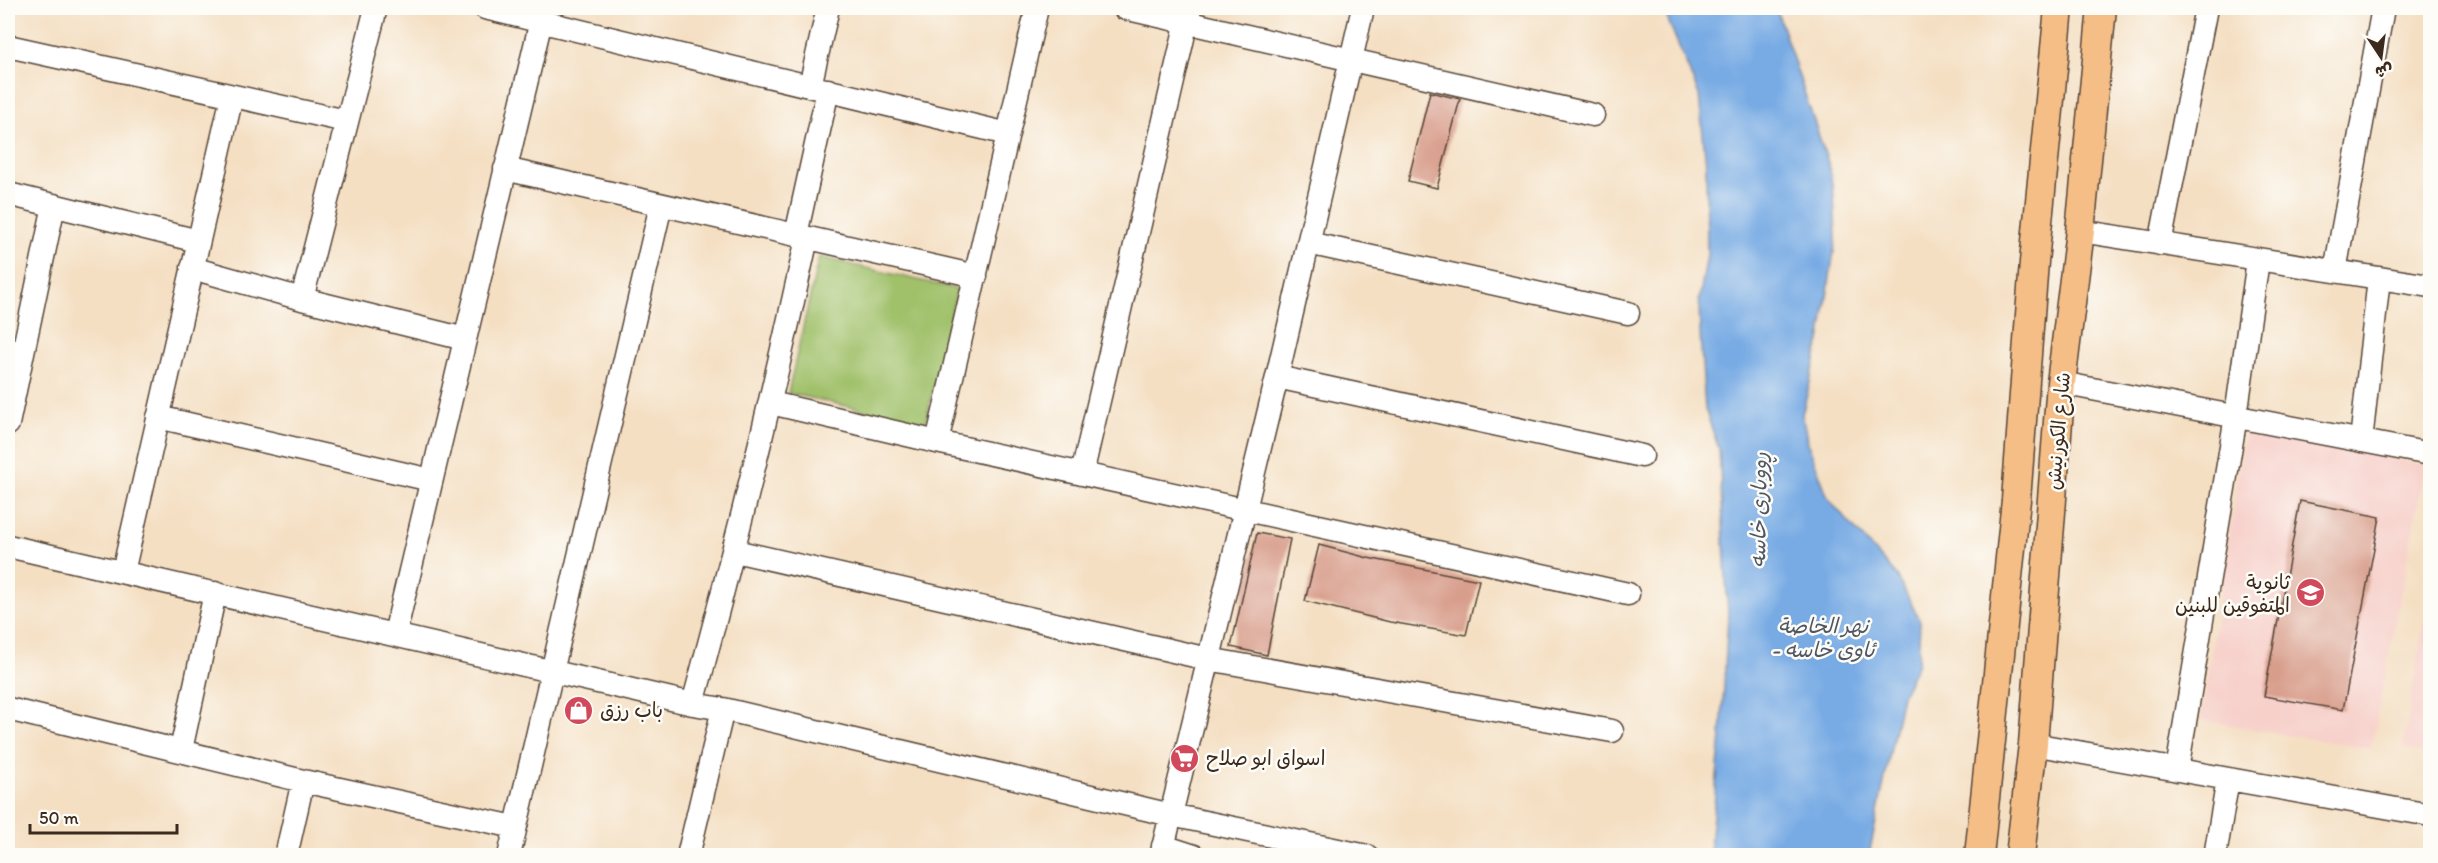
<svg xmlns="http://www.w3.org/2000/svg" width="2438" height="863" viewBox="0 0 2438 863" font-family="Itim,'Playpen Sans Arabic',sans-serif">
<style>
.built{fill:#f7d0ca}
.green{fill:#a0c16a;stroke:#6e7644;stroke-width:1.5}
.water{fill:#78abe4;stroke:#5a6a81;stroke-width:1.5}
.building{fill:#d89d8b}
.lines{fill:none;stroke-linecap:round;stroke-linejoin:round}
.minor-casing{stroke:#574537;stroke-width:25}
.major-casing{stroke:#574537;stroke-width:31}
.minor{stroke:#fff;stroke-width:22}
.major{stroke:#f6be87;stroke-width:28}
.labels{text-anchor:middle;stroke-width:5;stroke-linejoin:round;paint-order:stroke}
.street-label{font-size:20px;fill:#3b2a1e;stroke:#fdfcf7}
.poi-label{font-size:20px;fill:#3b2a1e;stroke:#fdfcf7;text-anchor:start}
.water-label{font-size:21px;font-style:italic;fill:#505763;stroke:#fdfcf7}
</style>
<rect width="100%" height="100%" fill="#fdfcf7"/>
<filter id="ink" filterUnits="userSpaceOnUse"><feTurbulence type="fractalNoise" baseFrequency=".0167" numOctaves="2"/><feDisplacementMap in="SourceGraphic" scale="12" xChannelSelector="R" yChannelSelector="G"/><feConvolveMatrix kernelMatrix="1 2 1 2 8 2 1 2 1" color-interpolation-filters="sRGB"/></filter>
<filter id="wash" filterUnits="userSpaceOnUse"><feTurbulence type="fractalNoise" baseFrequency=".008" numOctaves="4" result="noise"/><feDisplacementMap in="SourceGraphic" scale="24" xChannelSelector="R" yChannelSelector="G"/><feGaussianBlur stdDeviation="1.35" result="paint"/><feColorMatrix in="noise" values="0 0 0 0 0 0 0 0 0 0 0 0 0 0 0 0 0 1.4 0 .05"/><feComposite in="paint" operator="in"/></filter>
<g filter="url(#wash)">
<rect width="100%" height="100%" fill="#f4dfc3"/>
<path class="built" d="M2245 431 2425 465 2371 749 2201 720Z
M2430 584V754L2403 749Z"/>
<path class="green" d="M819 257 957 289 925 424 788 393Z"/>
<path class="water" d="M1663 8H1776L1829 166 1834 195 1836 238 1821 336 1802 415 1809 447 1829 500 1897 576 1920 621 1918 663 1902 695 1869 855H1709L1721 737 1728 615 1719 449 1705 409 1700 333 1699 301 1707 255 1706 166 1699 95Z"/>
<g id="blocks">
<path class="building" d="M1430 92 1460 99 1437 188 1408 181Z
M2300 501 2380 517 2343 710 2264 696Z
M1257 533 1290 539 1267 655 1231 647Z
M1319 545 1368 558 1479 580 1466 635 1390 622 1305 601Z"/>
</g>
</g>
<g filter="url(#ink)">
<use href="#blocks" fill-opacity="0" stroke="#574537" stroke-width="1.5"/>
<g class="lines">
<defs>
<path id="minor" d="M485 8 1008 134
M1124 8 1593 115
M8 46 346 121
M810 86 828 8
M505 169 976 276
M8 194 198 241
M2080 231 2430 286
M796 235 828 90
M1308 243 1628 313
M2160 244 2206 8
M192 268 302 299 465 339
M2335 271 2383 8
M302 299 376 8
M1277 377 1642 456
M2061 383 2430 454
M771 403 937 442 1628 594
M158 417 431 480
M8 424 54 205
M2361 441 2379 278
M937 442 1037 8
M1082 474 1190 8
M8 546 693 704 723 709 1171 815 1367 856
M735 551 1208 659 1612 731
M123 572 232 96
M395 634 544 8
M693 704C735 549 773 394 807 238
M8 709 303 781 515 827
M2033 744 2430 815
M181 750 215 593
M2177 770 2236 416 2258 260
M1163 846 1194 856
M286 856 303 781
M509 856 661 205
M688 856 723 709
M1161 856 1277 377 1363 8
M2215 856 2228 779"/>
<path id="major" d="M1979 856 2016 500 2034 262 2059 8
M2020 856 2033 744 2061 383 2080 231 2102 8"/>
</defs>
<use href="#minor" class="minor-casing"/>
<use href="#major" class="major-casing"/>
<use href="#minor" class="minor"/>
<use href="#major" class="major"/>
</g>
</g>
<defs>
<symbol id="school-disc" viewBox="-11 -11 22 22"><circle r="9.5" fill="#d1495b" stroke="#fdfcf7"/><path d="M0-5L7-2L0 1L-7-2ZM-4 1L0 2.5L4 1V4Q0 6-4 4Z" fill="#fff"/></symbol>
<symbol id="shop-disc" viewBox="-11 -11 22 22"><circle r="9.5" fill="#d1495b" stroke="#fdfcf7"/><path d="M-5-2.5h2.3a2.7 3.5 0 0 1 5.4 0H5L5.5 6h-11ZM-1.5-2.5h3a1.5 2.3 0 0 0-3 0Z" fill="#fff"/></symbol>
<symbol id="supermarket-disc" viewBox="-11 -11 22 22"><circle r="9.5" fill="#d1495b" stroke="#fdfcf7"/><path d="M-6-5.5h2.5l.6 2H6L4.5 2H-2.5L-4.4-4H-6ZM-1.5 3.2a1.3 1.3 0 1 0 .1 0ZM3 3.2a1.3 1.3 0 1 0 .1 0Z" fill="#fff"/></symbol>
</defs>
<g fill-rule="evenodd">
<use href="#school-disc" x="2294" y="576" width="33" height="33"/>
<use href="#shop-disc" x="562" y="694" width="33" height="33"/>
<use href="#supermarket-disc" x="1168" y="742" width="33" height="33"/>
</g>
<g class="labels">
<g class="street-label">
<text transform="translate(2058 431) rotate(-85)" y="7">شارع الكورنيش</text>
</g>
<g class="poi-label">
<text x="2290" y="589" text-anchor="end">ثانوية<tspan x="2290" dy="23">المتفوقين للبنين</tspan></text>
<text x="600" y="717">باب رزق</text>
<text x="1206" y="765">اسواق ابو صلاح</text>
</g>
<g class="water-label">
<text transform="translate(1759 510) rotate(-89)" y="7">ڕووباری خاسە</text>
<text x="1823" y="633">نهر الخاصة<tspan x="1823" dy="24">- ئاوی خاسە</tspan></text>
</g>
</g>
<rect width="2438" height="863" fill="none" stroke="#fdfcf7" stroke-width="30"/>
<g transform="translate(2381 57) rotate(167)" stroke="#fdfcf7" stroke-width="4.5" paint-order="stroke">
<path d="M0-4.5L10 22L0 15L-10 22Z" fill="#3b2a1e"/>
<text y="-9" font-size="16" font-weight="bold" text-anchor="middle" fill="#3b2a1e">ش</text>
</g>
<path d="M30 824v9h147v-9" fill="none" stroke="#3b2a1e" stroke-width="3"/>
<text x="39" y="824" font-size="18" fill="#3b2a1e" stroke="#fdfcf7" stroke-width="4.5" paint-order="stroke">50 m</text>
</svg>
